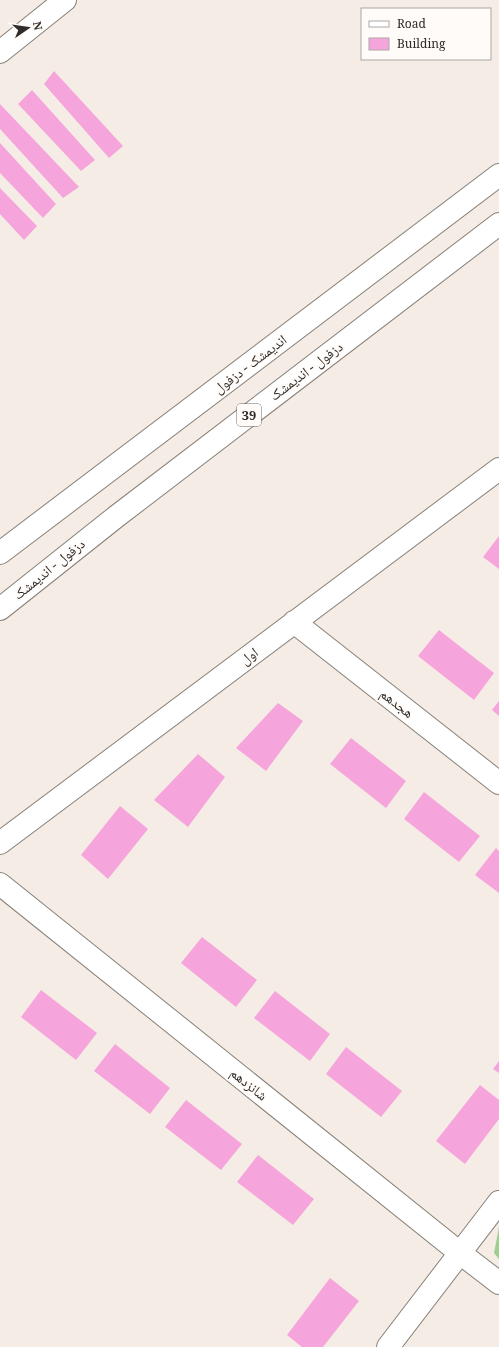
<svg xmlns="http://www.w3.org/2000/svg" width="499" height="1347" viewBox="0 0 499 1347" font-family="Georgia,'Noto Naskh Arabic',serif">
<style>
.green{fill:#9ece90}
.building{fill:#f6a5dc}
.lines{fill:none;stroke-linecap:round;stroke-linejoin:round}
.minor-casing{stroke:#888179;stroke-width:24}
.major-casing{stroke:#888179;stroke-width:24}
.minor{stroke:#fff;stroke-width:22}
.major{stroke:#fff;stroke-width:22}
.labels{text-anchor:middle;stroke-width:4;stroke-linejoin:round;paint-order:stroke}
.shield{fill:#fffbf8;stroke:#6d6966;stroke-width:1}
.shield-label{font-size:13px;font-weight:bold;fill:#2e2b28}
.street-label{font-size:14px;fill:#2e2b28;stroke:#fffbf8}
</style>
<rect width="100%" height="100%" fill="#f5ede5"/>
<path class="green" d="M499 1227V1259L494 1253Z"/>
<path class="building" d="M54 71 123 146 109 158 44 84Z
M32 90 95 160 81 171 18 104Z
M0 104 79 187 63 198 0 129Z
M0 143 56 204 43 218 0 173Z
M0 188 37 226 24 240 0 214Z
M499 536V569L483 557Z
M439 630 494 673 474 700 418 656Z
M499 701V716L492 710Z
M278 703 303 721 266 771 236 748Z
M351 738 406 781 386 808 330 764Z
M198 754 225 777 188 827 154 800Z
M424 792 480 836 459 862 404 819Z
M120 806 148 829 108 879 81 855Z
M496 848 499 851V893L475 875Z
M202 937 257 980 236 1007 181 963Z
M41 990 97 1033 76 1060 21 1017Z
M275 991 330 1034 310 1061 254 1018Z
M115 1044 170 1088 150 1114 94 1071Z
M346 1047 402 1091 381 1117 326 1074Z
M499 1061V1073L493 1069Z
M480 1085 499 1100V1119L465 1164 436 1141Z
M186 1100 242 1144 221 1170 165 1127Z
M258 1155 314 1199 293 1225 237 1182Z
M330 1278 359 1301 323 1347H302L287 1335Z"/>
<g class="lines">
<defs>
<path id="minor" d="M0 52 65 0
M294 622 499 783
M0 843 499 469
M0 884 460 1253 499 1283
M388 1347 499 1202"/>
<path id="major" d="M0 553 499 175
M0 609 117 516 499 224"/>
</defs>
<use href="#minor" class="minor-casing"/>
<use href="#major" class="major-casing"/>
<use href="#minor" class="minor"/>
<use href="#major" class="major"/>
</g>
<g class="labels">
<rect class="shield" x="237" y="404" width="24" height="22" rx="3"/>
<g class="shield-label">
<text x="249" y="420">39</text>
</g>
<g class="street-label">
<text transform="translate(250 364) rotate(-37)" y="5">اندیمشک - دزفول</text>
<text transform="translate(306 371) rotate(-37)" y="5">دزفول - اندیمشک</text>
<text transform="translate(49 569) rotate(-39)" y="5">دزفول - اندیمشک</text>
<text transform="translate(249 656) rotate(-37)" y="5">اول</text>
<text transform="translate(397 703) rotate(38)" y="5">هجدهم</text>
<text transform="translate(249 1084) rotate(39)" y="5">شانزدهم</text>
</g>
</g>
<rect x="361" y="8" width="130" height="52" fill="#fffbf8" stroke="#aba8a5"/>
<rect x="369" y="21" width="20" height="6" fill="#ffffff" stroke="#aba8a5"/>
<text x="397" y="28" font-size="12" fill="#2e2b28">Road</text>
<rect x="369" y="38" width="20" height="12" fill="#f6a5dc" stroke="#aba8a5"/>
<text x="397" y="48" font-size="12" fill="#2e2b28">Building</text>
<g transform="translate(28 28) rotate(77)" stroke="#fffbf8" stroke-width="3" paint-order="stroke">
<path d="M0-3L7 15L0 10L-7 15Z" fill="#2e2b28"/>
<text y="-6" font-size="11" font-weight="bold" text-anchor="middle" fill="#2e2b28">N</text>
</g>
</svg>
